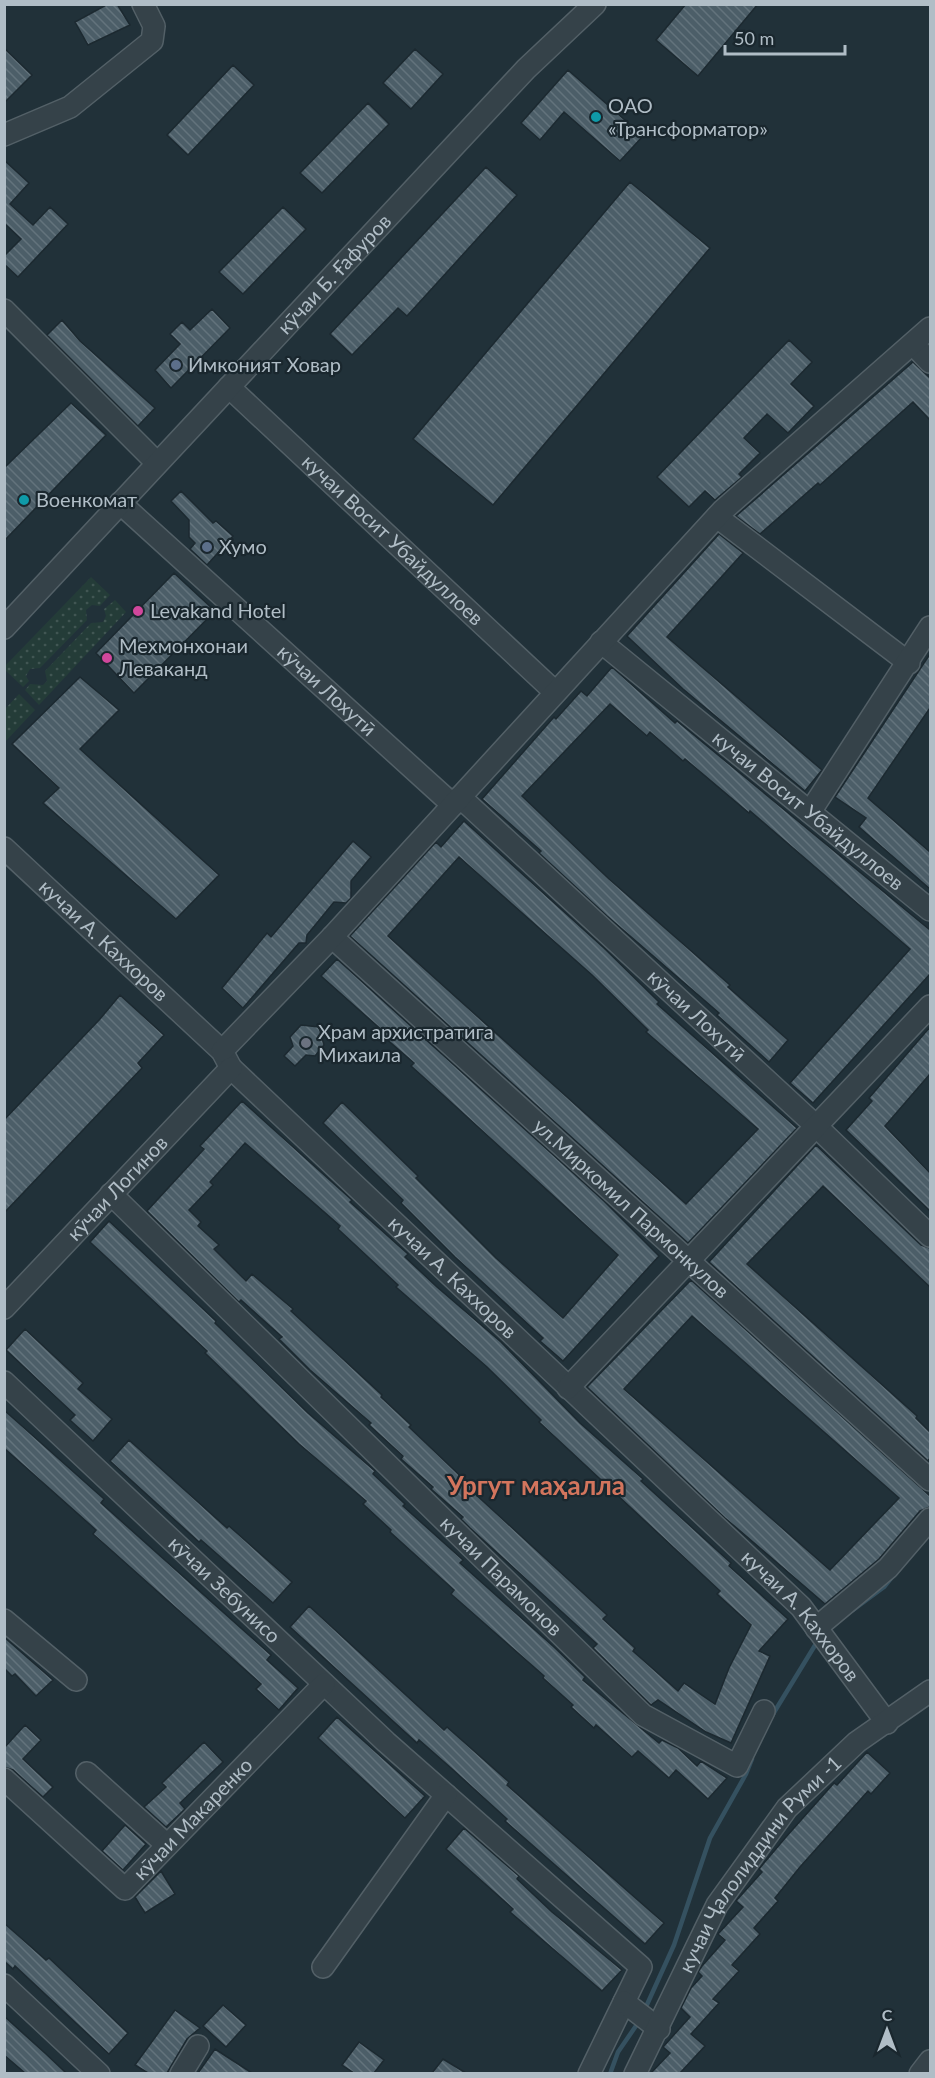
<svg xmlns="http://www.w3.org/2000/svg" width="935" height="2078" viewBox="0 0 935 2078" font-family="Lato,sans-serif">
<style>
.grass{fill:url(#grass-dots)}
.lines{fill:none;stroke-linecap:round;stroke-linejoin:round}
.stream{stroke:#355160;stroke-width:4.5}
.building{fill:url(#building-back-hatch);stroke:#1c2930;stroke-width:1.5;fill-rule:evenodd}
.minor-casing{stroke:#536067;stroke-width:24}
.minor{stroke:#354249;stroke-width:21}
.culture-dot{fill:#0f9aa8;stroke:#1a272e;stroke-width:2}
.service-dot{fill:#5c6f8a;stroke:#1a272e;stroke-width:2}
.hotel-dot{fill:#d1479c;stroke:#1a272e;stroke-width:2}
.worship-dot{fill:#6b7280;stroke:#1a272e;stroke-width:2}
.labels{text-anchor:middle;stroke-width:4.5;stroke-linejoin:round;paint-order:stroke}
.poi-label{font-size:20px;fill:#b0bdc6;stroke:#1a272e;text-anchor:start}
.street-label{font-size:20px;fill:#b0bdc6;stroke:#1a272e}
.district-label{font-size:26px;font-weight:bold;fill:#d3755d;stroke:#1a272e}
</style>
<defs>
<pattern id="grass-dots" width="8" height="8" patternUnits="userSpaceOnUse" patternTransform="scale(1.5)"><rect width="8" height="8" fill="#243c38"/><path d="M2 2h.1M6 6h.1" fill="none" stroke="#415653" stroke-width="1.8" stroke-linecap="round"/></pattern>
<pattern id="building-back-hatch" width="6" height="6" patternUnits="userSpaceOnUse" patternTransform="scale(1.5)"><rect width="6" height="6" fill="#4c5e68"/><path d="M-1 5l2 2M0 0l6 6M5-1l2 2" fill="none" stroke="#63737c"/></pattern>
</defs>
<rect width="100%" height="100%" fill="#213139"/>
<path class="grass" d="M91 577 110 595 100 606 92 605 86 610 87 620 40 668 30 669 26 676 29 681 23 687 5 670V666Z
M115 600 126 612 39 705 25 690 30 684 43 685 47 681 45 671 91 623 103 622 106 616 104 609Z
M19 694 35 710 5 742V709Z"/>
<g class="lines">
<path class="stream" d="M853 1610 884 1587 892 1577
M770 1719 817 1642
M645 2009 674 1945 710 1838 746 1774 752 1759
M610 2074 618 2052 640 2020"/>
</g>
<path class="building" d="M108 4H117L130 25 88 45 75 22Z
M686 4H758L698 76 656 40Z
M4 48 32 75 4 103Z
M415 49 443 74 411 109 383 83Z
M233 65 254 85 188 155 167 135Z
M568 70 643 136 620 161 564 112 540 140 521 123Z
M368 103 389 124 322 193 300 173Z
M4 160 29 183 10 204 33 225 50 207 68 224 18 277 4 264V256L21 239 4 223Z
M486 167 517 195 407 316 398 308 352 355 330 334Z
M630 182 710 248 493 505 413 439Z
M283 207 306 229 243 294 219 272Z
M212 309 230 328 171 388 155 370 180 344 170 334 182 322 190 330Z
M62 320 80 341 155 408 138 426 47 335Z
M789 340 812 362 791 384 814 406 788 433 767 414 744 438 760 453 739 474 742 477 715 500 705 491 689 507 657 477Z
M913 362 930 378V420L913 402 820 485 818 483 760 534 736 516Z
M71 403 106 435 4 541V468Z
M181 491 213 523 216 521 233 536 207 565 190 549 195 543 189 537V520L171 501Z
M719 534 743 553 667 637 822 770 805 791 683 689 627 636Z
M174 573 215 611 134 693 96 653Z
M930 654V708L868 798 930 852V889L859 827 866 818 835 797Z
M612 667 675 723 677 721 930 930V974L813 1103 790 1083 910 949 750 811 749 813 685 759 683 761 650 732 647 736 610 704 522 796 609 879 730 985 728 987 788 1040 769 1062 717 1015 719 1013 607 916 539 853 541 851 482 799 554 717 556 719 581 691 587 696Z
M80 677 119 710 80 749 219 875 176 919 43 803 59 788 12 744Z
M464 821 604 948 659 1002 657 1004 797 1128 688 1243 350 936 436 842 441 847ZM459 857 592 975 648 1030 646 1032 758 1129 686 1204 388 936Z
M353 841 371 857 351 881V898L346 903 334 902 307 935 306 943H299L243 1008 222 988 267 933 271 937Z
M337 959 604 1201 659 1256 563 1361 540 1341 543 1338 455 1257 401 1203 403 1200 323 1123 342 1102 418 1176 416 1178 496 1258 563 1318 618 1255 442 1094 411 1066 414 1063 383 1036 385 1033 321 976Z
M120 995 164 1035 138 1063 142 1068 4 1213V1120L100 1019Z
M301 1025 319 1027 324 1045 315 1056 306 1055 295 1066 284 1056 293 1046 290 1037Z
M930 1027V1074L885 1126 930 1173V1211L846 1130 872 1101 869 1098Z
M242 1101 352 1200 350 1202 408 1254 405 1257 437 1287 501 1342 580 1423 643 1479 641 1481 731 1563 729 1566 788 1619 759 1651 770 1656 731 1743 706 1732 658 1700 651 1705 593 1648 597 1644 470 1528 461 1519 463 1517 431 1489 433 1487 401 1459 403 1456 369 1425 371 1423 310 1370 279 1339 282 1337 241 1300 239 1302 147 1211 204 1149 200 1146ZM245 1143 340 1226 338 1229 398 1285 396 1287 487 1367 541 1420 539 1422 720 1591 717 1594 751 1625 729 1668 715 1704 684 1683 678 1691 633 1651 635 1648 603 1619 607 1615 472 1491 474 1489 409 1427 411 1425 381 1397 382 1395 291 1311 293 1309 252 1274 246 1281 214 1249 219 1245 198 1226 201 1222 189 1210 213 1185 210 1182Z
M816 1145 921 1245 930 1248V1287L823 1186 747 1264 917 1416 916 1418 930 1432V1458L928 1461 709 1262Z
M109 1221 216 1321 215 1323 308 1413 375 1471 373 1474 405 1504 403 1506 463 1560 460 1563 554 1647 585 1677 583 1680 659 1743 662 1740 678 1748 697 1766 701 1761 727 1778 708 1799 676 1770 669 1778 638 1751 632 1757 596 1725 594 1728 571 1707 573 1705 543 1678 544 1676 451 1594 454 1590 390 1532 391 1530 363 1504 366 1501 299 1444 205 1353 207 1351 90 1242Z
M691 1280 930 1496V1507L920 1511 879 1559 825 1604 725 1518 587 1387ZM692 1316 899 1498 830 1570 624 1389Z
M25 1329 83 1383 78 1389 112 1419 93 1441 70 1420 75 1415 6 1350Z
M4 1410 104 1499 101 1503 271 1655 267 1660 298 1688 279 1710 256 1689 261 1684 93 1534 96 1530 4 1448Z
M129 1440 227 1528 229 1526 292 1582 273 1603 201 1540 199 1542 110 1461Z
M309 1606 444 1730 447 1727 509 1782 507 1785 664 1923 645 1944 505 1821 507 1819 451 1768 419 1740 417 1743 290 1627Z
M4 1637 53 1680 36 1696 15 1674 12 1676 4 1668Z
M337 1717 425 1796 405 1818 318 1738Z
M25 1725 41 1740 23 1759 53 1787 43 1797 13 1770 4 1767V1748Z
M204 1742 223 1762 180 1803 185 1809 166 1827 144 1807 166 1787 162 1783Z
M867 1752 890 1773 871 1794 868 1791 800 1867 775 1898 778 1901 754 1928 760 1934 732 1965 739 1971 713 1999 719 2003 691 2034 705 2046 680 2073H651L670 2053 663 2047 690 2017 681 2008 691 1988 702 1976 698 1972 702 1966 725 1940 718 1934 743 1907 736 1901 762 1872 759 1869 786 1837 834 1783 837 1785Z
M125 1825 146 1844 123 1870 102 1851Z
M464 1828 519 1876 517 1879 552 1912 622 1970 602 1991 510 1912 513 1909 446 1849Z
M161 1871 175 1894 145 1913 135 1897Z
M4 1923 46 1960 49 1958 128 2033 109 2054 15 1966 13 1969 4 1961Z
M223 2005 246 2025 226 2047 203 2026Z
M175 2010 200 2028 187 2039 167 2073H148L135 2065Z
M4 2016 46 2054 66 2073H25L4 2055Z
M359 2042 384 2060 374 2073H354L342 2065Z
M215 2049 252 2073H198Z
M443 2059 466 2073H432Z"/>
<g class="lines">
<defs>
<g id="minor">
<path d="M4 135 70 107 152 41 154 26 143 4"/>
<path d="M4 310 157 463"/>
<path d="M913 344 930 362"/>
<path id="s1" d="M229 387 555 692"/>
<path id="s2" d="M120 503 453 805"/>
<path d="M717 517 909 663"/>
<path id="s3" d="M4 628 526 69 595 4"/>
<path id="s4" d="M601 642 930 910"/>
<path id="s5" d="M460 797 816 1126 930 1236"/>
<path d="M810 812 930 627"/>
<path id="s6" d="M4 848 222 1051 231 1068 801 1607 887 1723"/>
<path id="s7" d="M332 937 930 1480"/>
<path d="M222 1051 332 937 722 511 930 328"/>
<path id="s8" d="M111 1194 643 1715 737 1766 764 1711"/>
<path id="s9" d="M4 1308 231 1068"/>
<path id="s10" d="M4 1382 386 1742 641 1967 589 2074"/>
<path d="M568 1388 930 1006"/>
<path d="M4 1620 76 1680"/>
<path d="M816 1628 888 1568 930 1519"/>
<path d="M87 1773 167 1845"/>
<path id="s11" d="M4 1779 125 1889 324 1684"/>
<path d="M323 1967 446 1795"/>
<path d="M4 1985 99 2074"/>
<path d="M624 2002 659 2029"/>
<path d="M181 2074 198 2046"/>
<path id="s12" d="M635 2074 717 1905 787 1808 857 1742 930 1691"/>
<path d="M920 2074 930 2061"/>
</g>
</defs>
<use href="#minor" class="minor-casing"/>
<use href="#minor" class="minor"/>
</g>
<g class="culture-dot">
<circle cx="596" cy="117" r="6"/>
<circle cx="24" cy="500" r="6"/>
</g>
<g class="service-dot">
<circle cx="176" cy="365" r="6"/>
<circle cx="207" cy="547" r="6"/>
</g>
<g class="hotel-dot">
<circle cx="138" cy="611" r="6"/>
<circle cx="107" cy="658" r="6"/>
</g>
<circle class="worship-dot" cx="306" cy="1043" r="6"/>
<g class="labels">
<g class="poi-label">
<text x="608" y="113">ОАО<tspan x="608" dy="23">«Трансформатор»</tspan></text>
<text x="188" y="372">Имконият Ховар</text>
<text x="36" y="507">Военкомат</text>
<text x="219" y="554">Хумо</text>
<text x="150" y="618">Levakand Hotel</text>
<text x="119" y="653">Мехмонхонаи<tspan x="119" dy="23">Леваканд</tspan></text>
<text x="318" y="1039">Храм архистратига<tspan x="318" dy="23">Михаила</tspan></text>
</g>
<g class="street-label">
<text dy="7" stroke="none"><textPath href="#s3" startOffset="484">кӯчаи Б. Ғафуров</textPath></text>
<text dy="7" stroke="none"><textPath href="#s1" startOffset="224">кучаи Восит Убайдуллоев</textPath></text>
<text dy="7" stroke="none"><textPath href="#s2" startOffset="279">кӯчаи Лохутӣ</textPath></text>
<text dy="7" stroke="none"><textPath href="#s4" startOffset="267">кучаи Восит Убайдуллоев</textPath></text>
<text dy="7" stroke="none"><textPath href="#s6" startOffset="136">кучаи А. Каххоров</textPath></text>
<text dy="7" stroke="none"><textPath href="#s5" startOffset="322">кӯчаи Лохутӣ</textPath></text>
<text dy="7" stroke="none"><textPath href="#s9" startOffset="165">кӯчаи Логинов</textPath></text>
<text dy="7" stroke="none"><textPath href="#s7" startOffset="404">ул.Миркомил Пармонкулов</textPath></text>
<text dy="7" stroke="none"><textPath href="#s6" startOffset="622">кучаи А. Каххоров</textPath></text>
<text dy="7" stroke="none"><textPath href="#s8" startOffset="546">кучаи Парамонов</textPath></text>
<text dy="7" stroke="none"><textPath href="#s10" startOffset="303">кӯчаи Зебунисо</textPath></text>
<text dy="7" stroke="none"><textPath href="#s6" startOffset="1108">кучаи А. Каххоров</textPath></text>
<text dy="7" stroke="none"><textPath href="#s11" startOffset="261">кӯчаи Макаренко</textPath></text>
<text dy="7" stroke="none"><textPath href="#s12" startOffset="246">кучаи Ҷалолиддини Руми -1</textPath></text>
</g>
<g class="district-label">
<text x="536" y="1495">Ургут маҳалла</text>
</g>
</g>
<rect width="935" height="2078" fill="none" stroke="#b0bdc6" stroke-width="12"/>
<g transform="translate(887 2030)" stroke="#1a272e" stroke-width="4.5" paint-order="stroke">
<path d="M0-4.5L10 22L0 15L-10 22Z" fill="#b0bdc6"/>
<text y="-9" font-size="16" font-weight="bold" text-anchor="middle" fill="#b0bdc6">С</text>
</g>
<path d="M725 45v9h120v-9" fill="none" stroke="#b0bdc6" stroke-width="3"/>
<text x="734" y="45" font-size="18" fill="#b0bdc6" stroke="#1a272e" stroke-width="4.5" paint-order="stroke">50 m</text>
</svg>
